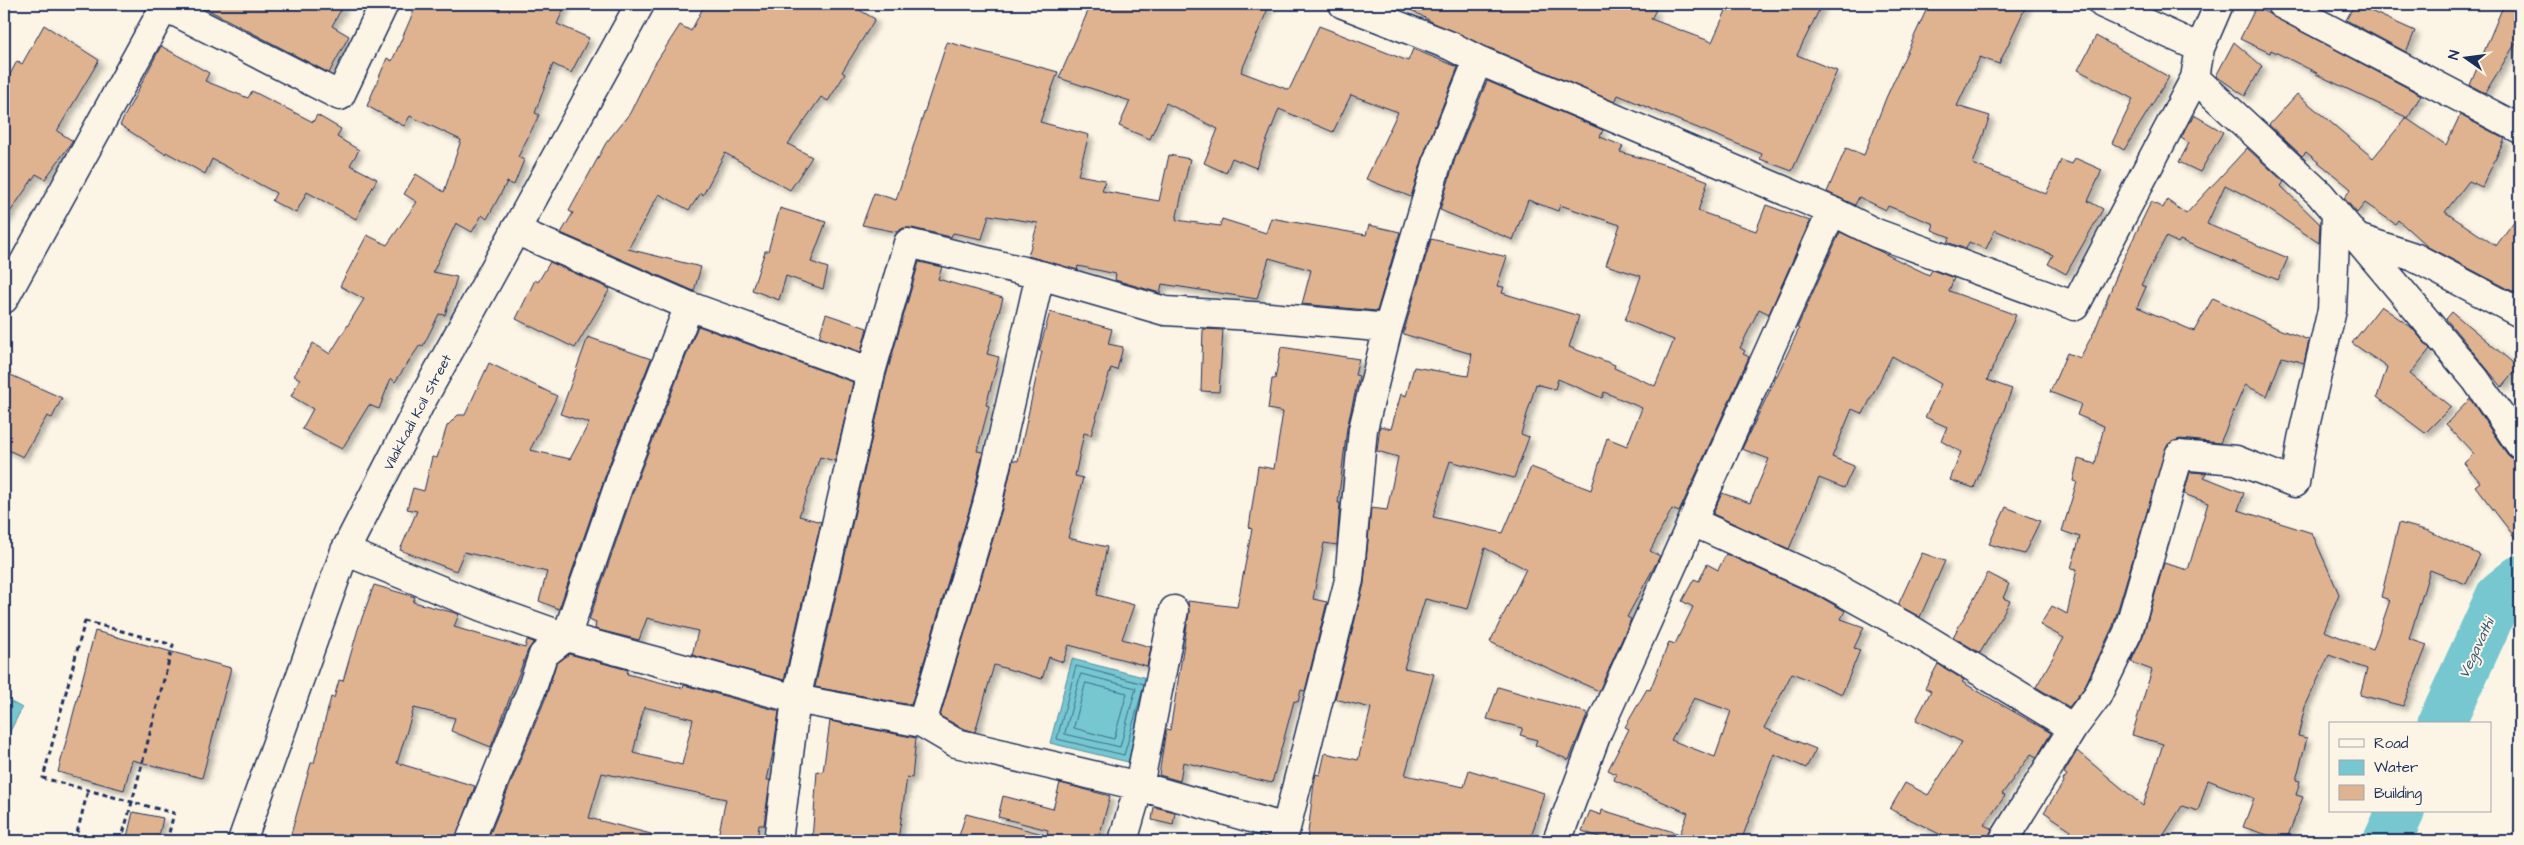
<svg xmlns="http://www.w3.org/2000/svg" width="2524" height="845" viewBox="0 0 2524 845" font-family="'Architects Daughter',sans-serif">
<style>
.water{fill:#76c7d0;stroke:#528aa2}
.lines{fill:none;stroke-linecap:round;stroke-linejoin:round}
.shore{stroke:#3f6c8c;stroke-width:1}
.river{stroke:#76c7d0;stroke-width:48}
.building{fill:#e0b390;stroke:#1b2f5e;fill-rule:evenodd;filter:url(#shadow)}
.street-casing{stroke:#1b2f5e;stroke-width:31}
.secondary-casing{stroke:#1b2f5e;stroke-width:31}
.path{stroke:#1b2f5e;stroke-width:3;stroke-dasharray:5 4;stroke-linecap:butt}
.street{stroke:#fcf5e5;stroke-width:28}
.secondary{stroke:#fcf5e5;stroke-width:28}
.labels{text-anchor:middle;stroke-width:4;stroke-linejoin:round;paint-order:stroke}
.street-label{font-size:14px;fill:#1b2f5e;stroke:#fcf5e5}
.water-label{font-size:15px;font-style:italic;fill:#32557a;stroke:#fcf5e5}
</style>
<defs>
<filter id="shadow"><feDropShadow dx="4.5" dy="4.5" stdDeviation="2.5" flood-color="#0004"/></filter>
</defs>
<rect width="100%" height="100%" fill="#fcf5e5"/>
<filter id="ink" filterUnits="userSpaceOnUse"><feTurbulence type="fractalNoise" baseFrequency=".02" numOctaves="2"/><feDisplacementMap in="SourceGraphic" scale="10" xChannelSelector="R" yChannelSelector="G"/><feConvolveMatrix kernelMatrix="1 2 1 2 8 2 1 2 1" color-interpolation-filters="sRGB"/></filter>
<g filter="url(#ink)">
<path class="water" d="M1072 659 1151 679 1128 762 1050 743Z
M4 698 22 708 4 743Z"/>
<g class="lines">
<path class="shore" d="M1081 674 1136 688 1120 747 1065 734Z
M1086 683 1127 693 1114 739 1074 728Z
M1143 689 1124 755 1057 739 1076 666 1144 684"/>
<path class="river" d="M2441 724 2500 595 2520 579
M2387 841 2401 811"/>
</g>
<path class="building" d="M197 4H344L332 26 349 36 329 73Z
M417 4H483L499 11 502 4H566L557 24 589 38 571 73 553 64 535 113 539 115 518 157 524 160 514 185 507 182 487 219 482 215 472 232 456 223 433 272 457 277 445 315 439 314 423 346 420 345 395 382 391 378 379 409 369 405 342 449 302 429 313 409 291 396 300 379 294 376 313 343 330 354 364 299 340 286 367 235 387 245 417 202 404 194 416 174 444 192 461 140 410 116 404 126 367 106 387 58 392 61Z
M705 4H849L875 19 842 72 845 74 828 101 821 97 788 144 812 157 790 190 725 153 703 195 701 193 689 210 659 194 628 249 701 267 694 291 561 233 573 213 569 211 606 143 630 113 651 70 680 25 691 31Z
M1091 4H1270L1241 72 1289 90 1319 26 1408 61 1413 49 1458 67 1426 148 1411 197 1366 179 1398 112 1351 95 1333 132 1279 109 1256 168 1232 158 1226 173 1204 163 1218 129 1166 103 1150 139 1119 126 1130 101 1059 78Z
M1401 4H1632L1656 10 1651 19 1712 42 1729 4H1822L1797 55 1837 71 1792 171 1760 159 1762 154 1678 120 1618 95 1615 102 1485 46 1434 23Z
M1929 4H2027L1999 64 1980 57 1957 106 1990 116 1973 164 2046 194 2061 160 2072 164 2075 158 2102 170 2088 201 2103 209 2066 274 2048 264 2053 255 1995 230 1986 249 1969 242 1966 249 1947 242 1950 237 1932 230 1934 224 1888 206 1886 210 1859 197 1855 205 1827 192 1846 148 1864 155 1886 98Z
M2355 4 2415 31 2406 52 2346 20Z
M2504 4H2520V36L2485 93 2470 85Z
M2256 7 2421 95 2408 118 2316 74 2317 73 2271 50 2270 53 2240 39Z
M44 25 99 60 57 131 73 141 45 179 36 174 4 221V86L17 61 22 64Z
M2096 36 2169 77 2124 150 2112 143 2133 99 2078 70Z
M947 42 1058 72 1040 122 1089 135 1078 175 1105 180 1102 191 1159 201 1169 155 1190 159 1176 220 1220 226 1222 219 1266 233 1271 218 1366 235 1369 225 1400 232 1377 311 1302 304 1311 270 1269 258 1257 299 1162 284 1160 293 1115 280 1116 274 1078 266 1077 270 1028 256 1038 223 989 215 982 239 953 233 951 237 912 228H903L897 232 862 225 874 193 896 200Z
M2234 42 2262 66 2245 96 2216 76Z
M161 46 209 73 205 81 248 98 252 91 313 122 317 115 341 129 337 137 359 150 350 165 377 179 356 219 307 192 296 213 272 201 276 193 212 159 205 174 166 152 165 154 120 125Z
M1487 81 1603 130 1600 137 1623 146 1620 152 1673 167 1708 181 1698 211 1756 231 1766 205 1810 221 1769 314 1759 309 1740 348 1745 351 1743 354 1749 357 1679 512 1672 509 1650 551 1660 556 1627 617 1631 619 1599 691 1490 642 1526 569 1485 548 1468 609 1425 599 1404 668 1434 674 1405 775 1464 787 1469 770 1544 793 1530 841H1307L1314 783 1316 774 1320 775 1325 753 1358 760 1371 708 1335 699 1364 584 1371 508 1387 510 1398 457 1377 451 1380 426 1391 429 1401 394 1406 396 1414 367 1468 376 1472 354 1403 334 1431 239 1507 257 1497 286 1504 287 1502 293 1579 316 1569 347 1615 365 1614 368 1655 386 1674 340 1625 320 1641 276 1606 265 1620 225 1560 205 1558 211 1528 200 1513 240 1440 210 1455 159ZM1558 379 1602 398 1604 392 1642 408 1627 446 1607 438 1591 490 1531 467 1503 533 1433 517 1450 461 1514 478 1529 437 1521 434 1536 384 1555 389Z
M2297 94 2373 158 2406 118 2446 145 2460 115 2505 139 2482 187 2469 181 2445 212 2496 246 2520 213V295L2428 247 2398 220 2395 224 2365 203 2357 213 2344 198 2351 189 2306 152 2302 156 2269 125Z
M2194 115 2223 132 2200 172 2179 162 2189 143 2181 138Z
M2247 148 2284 182 2281 186 2320 224 2319 243 2256 201 2225 185 2207 224 2288 258 2278 280 2180 240 2178 243 2166 237 2141 285 2146 287 2137 307 2194 331 2213 298 2281 330 2309 340 2304 363 2282 357 2267 396 2245 385 2220 443 2180 439 2167 445 2113 626 2084 688 2069 707 2036 687 2064 638 2040 625 2052 606 2067 614 2077 569 2071 568 2080 537 2062 531 2077 482 2073 481 2078 459 2095 464 2104 426 2077 415 2081 404 2050 392 2067 353 2080 358 2095 330 2122 262 2151 202 2163 208 2167 200 2186 214Z
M780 208 826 222 811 262 828 268 823 289 786 276 779 300 752 290 765 251H768Z
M1840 232 1929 275 1932 270 1954 278 1949 291 2016 315 1987 380 2012 389 1974 488 1950 480 1961 452 1941 441 1947 427 1925 417 1941 384 1892 356 1863 414 1852 409 1832 457 1854 466 1844 488 1819 478 1789 549 1713 514 1722 493 1750 503 1769 459 1742 449 1799 329 1797 328Z
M550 262 610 289 575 348 516 319 535 280 538 282Z
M919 262 942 267 938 279 1003 298 987 354 999 357 986 405 989 406 977 451 983 452 972 501 911 705 815 687 886 376Z
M2381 306 2411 327 2430 349 2410 374 2451 407 2425 433 2377 397 2387 367 2352 343Z
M1050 312 1112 329 1108 344 1123 347 1117 370 1111 368 1091 435 1084 433 1075 476 1083 478 1068 538 1107 547 1097 595 1134 605 1122 639 1151 647 1147 666 1069 645 1063 662 1049 657 1042 679 994 665 975 732 962 728 940 716 1002 509 1013 460 1018 461 1042 351H1039Z
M2452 312 2518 367 2502 387 2446 319Z
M826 314 867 328 861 352 819 337Z
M698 326 853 382 835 461 820 457 799 516 821 522 784 680 692 655 698 631 647 618 639 640 595 629 596 623 589 620 639 475Z
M1203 329 1223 330 1219 392 1201 391Z
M588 337 651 359 609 465 559 609 539 601 547 572 464 552 456 571 400 550 417 511 407 509 413 488 424 491 432 457 437 458 447 426 458 415H465L489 363 557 396 530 450 570 459 589 423 560 414Z
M1281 347 1359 359 1355 375 1359 376 1347 428 1338 503H1340L1337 545 1324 543 1313 599 1327 602 1305 691 1301 690 1298 702 1294 701 1272 783 1183 762 1180 781 1159 775 1166 729 1170 730 1189 613 1188 601 1237 607 1252 529 1249 528 1258 466 1274 469 1283 412 1268 409 1272 379H1275Z
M4 372 62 398 52 418 47 416 23 457 4 448Z
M2470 399 2507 454 2513 459 2520 460V544L2475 486 2480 482 2464 463 2474 454 2446 424Z
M2190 472 2206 473 2204 477 2244 493 2238 510 2312 533 2339 594 2324 631 2373 650 2390 600 2381 597 2399 523 2429 531 2480 555 2466 584 2430 570 2409 639 2427 645 2403 706 2360 695 2367 669 2329 655 2305 707 2298 736 2307 738 2296 780 2300 781 2296 795 2303 797 2286 841 2243 827 2254 798 2208 780 2198 811 2182 806 2160 841H2065L2071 830 2044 812 2064 782 2063 780 2067 775 2064 773 2077 751 2143 806 2163 744 2132 735 2152 670 2131 662 2143 636 2164 563 2188 570 2208 503 2184 494Z
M2006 507 2040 521 2024 554 1989 544Z
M1922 553 1945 561 1920 617 1898 605Z
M1726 554 1822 598 1845 611 1841 619 1864 627 1854 648 1860 650 1842 694 1792 673 1764 728 1816 749 1806 768 1774 754 1741 841H1610L1582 831 1590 811 1601 815 1602 810 1680 834 1688 813 1614 780 1616 774 1608 770 1629 729 1625 727 1647 689 1650 690 1669 642 1675 644 1693 607 1682 601 1694 579 1699 581 1707 564 1718 570ZM1694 698 1731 711 1715 757 1671 740Z
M1988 573 2009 584 2003 598 2010 601 1980 653 1953 637Z
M374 585 415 597 413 602 459 614 454 627 525 648 527 640 534 642 528 650 491 747 451 731 455 718 414 708 397 763 475 786 455 841H289L311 763H314L331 697 334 698 339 680 343 681 358 629Z
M95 631 231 668 202 778 132 760 124 790 58 772Z
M569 654 628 670 627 674 683 688 684 685 779 711 773 753 767 780H770L764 825H759L757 841H717L726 799 602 773 589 818 651 834 650 841H487L546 697 556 664ZM644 707 693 719 682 765 633 753Z
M1938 664 1964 680 1962 682 2051 733 2037 757 2031 754 2002 794 2005 796 1984 825 1992 829 1987 841H1953L1890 809 1905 783 1928 795 1962 742 1916 720 1931 691 1925 688Z
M1498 687 1588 713 1569 760 1535 745 1537 740 1520 735 1523 728 1487 719Z
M830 721 916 738 912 778 907 777 898 841H812L817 771 823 772Z
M1060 783 1110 796 1098 841H1046L1048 830 998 817 1003 796 1053 809Z
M1154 807 1175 812 1173 825 1152 820Z
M133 812 163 818 158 841H126Z
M966 814 1043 834 1042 841H980L959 836Z"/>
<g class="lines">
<defs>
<path id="street" d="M160 4 340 96 384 4
M1343 4 1451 46 1478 60 1832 211 1876 233 2075 306 2195 78 2200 48 2219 4
M2103 4 2200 48
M2281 4 2520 129
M2195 78 2320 194 2476 380 2520 445
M515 230 689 306 871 372
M2354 237 2414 257 2520 313
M4 299 166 4
M1693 522 1829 584 1910 629 2073 728 2003 841
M345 551 482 607 566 637 796 699 871 372 908 243 1040 275 1165 311 1269 317 1388 328
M922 723 987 505 1040 275
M2073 728 2097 696 2128 632 2179 455 2236 460 2295 483 2302 439 2332 310 2336 216
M470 841 531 691 543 655 566 637 624 470 689 306
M778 841 796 699 922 723 956 743 1139 786 1286 828
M1123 841 1139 786 1174 610
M1281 841 1286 828 1349 580 1363 429 1388 328 1440 154 1478 60
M1557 841 1597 733 1832 211"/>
<path id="secondary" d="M242 841 345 551 420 404 640 4"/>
</defs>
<use href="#street" class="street-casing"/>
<use href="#secondary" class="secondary-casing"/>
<path class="path" d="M85 621 173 645 132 802 43 778Z
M75 841 88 790
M121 841 132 802 174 813 167 841"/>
<use href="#street" class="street"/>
<use href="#secondary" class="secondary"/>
</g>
</g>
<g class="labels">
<g class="street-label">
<text transform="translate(417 412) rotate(-62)" y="5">Vilakkadi Koil Street</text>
</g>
<g class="water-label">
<text transform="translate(2476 648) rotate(-65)" y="5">Vegavathi</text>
</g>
</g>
<rect width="2524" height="845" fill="none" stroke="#fcf5e5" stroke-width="20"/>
<rect x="10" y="10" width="2504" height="825" fill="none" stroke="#1b2f5e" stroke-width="2" filter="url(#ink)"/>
<rect x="2329" y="722" width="162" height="90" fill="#fcf5e5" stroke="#a2a6af"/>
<rect x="2339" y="739" width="25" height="8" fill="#fcf5e5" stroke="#a2a6af"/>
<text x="2374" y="748" font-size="15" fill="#1b2f5e">Road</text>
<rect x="2339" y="760" width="25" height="15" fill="#76c7d0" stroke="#a2a6af"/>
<text x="2374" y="772" font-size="15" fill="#1b2f5e">Water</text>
<rect x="2339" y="785" width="25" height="15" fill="#e0b390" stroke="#a2a6af"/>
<text x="2374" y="798" font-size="15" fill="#1b2f5e">Building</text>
<g transform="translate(2466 58) rotate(284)" stroke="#fcf5e5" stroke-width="4" paint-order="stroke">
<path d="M0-4L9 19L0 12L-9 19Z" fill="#1b2f5e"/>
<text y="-8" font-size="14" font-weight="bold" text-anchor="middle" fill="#1b2f5e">N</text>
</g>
</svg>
